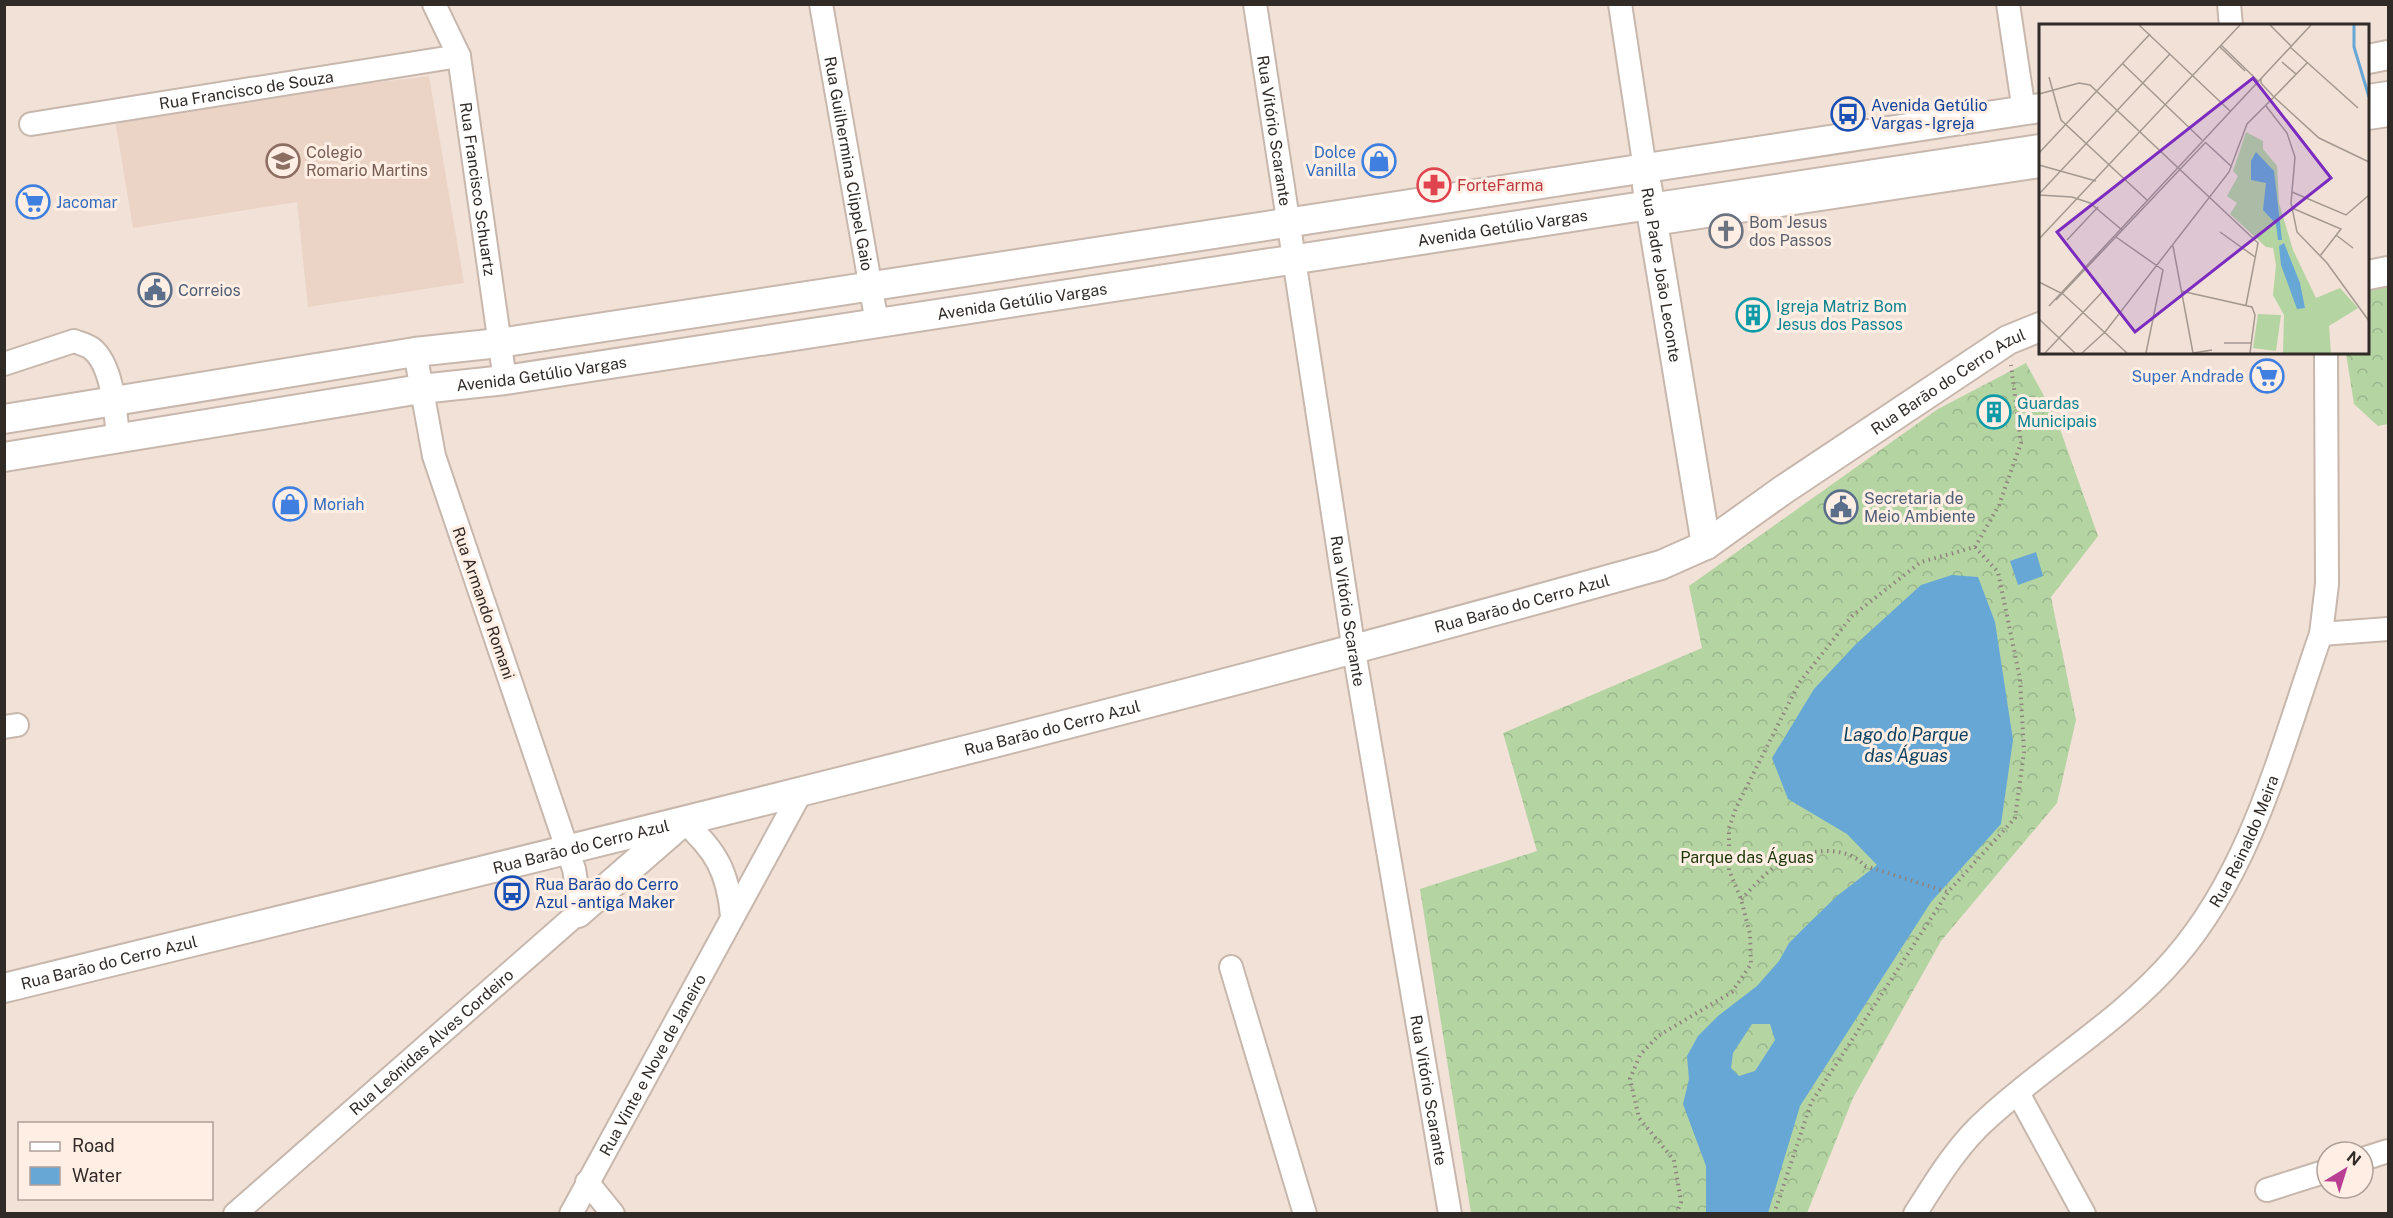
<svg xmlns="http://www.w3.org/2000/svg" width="2393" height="1218" viewBox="0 0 2393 1218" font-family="'Public Sans',sans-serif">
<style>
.built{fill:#ebd4c6}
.forest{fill:url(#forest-crowns)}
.water{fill:#66a7d6;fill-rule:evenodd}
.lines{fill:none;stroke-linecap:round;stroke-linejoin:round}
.minor-casing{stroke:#c7b7ad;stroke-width:26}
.major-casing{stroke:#c7b7ad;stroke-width:32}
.path{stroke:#8f847d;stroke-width:4;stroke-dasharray:1.5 4.5;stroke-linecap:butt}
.minor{stroke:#fff;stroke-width:22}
.major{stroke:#fff;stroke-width:28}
.labels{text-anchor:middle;stroke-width:6;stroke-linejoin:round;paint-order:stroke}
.street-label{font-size:16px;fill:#312b27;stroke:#ffeee4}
.transit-label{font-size:16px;fill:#164399;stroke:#ffeee4;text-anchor:start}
.education-label{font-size:16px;fill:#785e54;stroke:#ffeee4;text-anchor:start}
.shop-label{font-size:16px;fill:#366cbe;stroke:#ffeee4;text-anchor:end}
.health-label{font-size:16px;fill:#be3a42;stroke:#ffeee4;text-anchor:start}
.worship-label{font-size:16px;fill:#5b616d;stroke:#ffeee4;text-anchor:start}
.service-label{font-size:16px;fill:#4e5e75;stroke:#ffeee4;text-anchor:start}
.culture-label{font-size:16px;fill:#0d838f;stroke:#ffeee4;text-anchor:start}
.park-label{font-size:16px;fill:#1a3306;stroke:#ffeee4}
.water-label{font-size:18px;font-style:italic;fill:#0a3e5e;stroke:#ffeee4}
.inset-river{fill:none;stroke:#66a7d6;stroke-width:3}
.inset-road{fill:none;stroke:#a49891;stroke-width:1.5}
.view{fill:#7b2cbf;fill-opacity:0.15;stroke:#7b2cbf;stroke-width:3}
.inset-edge{fill:none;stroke:#312b27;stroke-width:3}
</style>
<defs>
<pattern id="forest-crowns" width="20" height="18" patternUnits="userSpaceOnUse" patternTransform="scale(1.5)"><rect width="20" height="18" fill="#b4d4a2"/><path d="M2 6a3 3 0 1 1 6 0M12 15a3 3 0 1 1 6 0" fill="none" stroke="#9bb68c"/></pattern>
</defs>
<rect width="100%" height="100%" fill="#f1e1d7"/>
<path class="built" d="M429 76 464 283 308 307 297 202 133 228 115 120 282 94Z"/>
<path class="forest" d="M2388 286V424L2378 426 2354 404 2346 353 2368 352V290Z
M2026 363 2056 418 2098 536 2051 597 2076 720 2057 803 1941 941 1853 1098 1807 1213H1471L1420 889 1537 851 1503 733 1702 648 1689 586 1938 409Z"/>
<path class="water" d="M2036 552 2043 576 2018 585 2010 561Z
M1952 575 1978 577 1995 622 2013 740 2001 824 1931 902 1800 1106 1768 1213H1706V1166L1683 1104 1689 1079 1687 1056 1698 1036 1718 1016 1757 986 1779 961 1789 943 1809 923 1837 896 1877 865 1847 834 1788 799 1772 758 1814 689 1855 645 1921 585ZM1752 1024H1770L1775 1040 1755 1071 1739 1076 1731 1068 1733 1053Z"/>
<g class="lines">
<defs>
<g id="minor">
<path id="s1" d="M434 4 459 56 505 380"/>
<path id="s2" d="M821 4 877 323"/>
<path id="s3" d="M1255 4 1354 651 1450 1214"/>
<path d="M1620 4 1645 169"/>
<path d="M2008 4 2024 111"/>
<path d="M2229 4 2231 26"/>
<path d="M2368 96 2388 93"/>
<path d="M2368 118 2388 115"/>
<path id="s4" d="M31 124 459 56"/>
<path d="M1650 205 2040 146"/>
<path d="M1653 224 2040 166"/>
<path d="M4 364 74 341C79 343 87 345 91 348 113 364 116 415 118 439"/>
<path d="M2321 634 2388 629"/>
<path d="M4 727 17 725"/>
<path d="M683 821C716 850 728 872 732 916"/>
<path d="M1231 967 1305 1214"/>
<path d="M2018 1093 2084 1214"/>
<path d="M2363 1159 2388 1151"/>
<path d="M587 1182 613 1214"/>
<path d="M2267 1190 2327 1171"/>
<path id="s5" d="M235 1214 578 913V893L574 869 434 456 415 352"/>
<path id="s6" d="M571 1214 801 792"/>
<path id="s7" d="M1915 1214C1937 1179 1958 1144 1989 1117 2049 1062 2122 1020 2175 958 2253 868 2282 745 2321 634L2327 584 2326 352"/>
</g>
<g id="major">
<path d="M2368 59 2388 55"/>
<path id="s8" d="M1647 186 1706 545"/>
<path d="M2368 275 2388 271"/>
<path d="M4 419 415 352 499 343 2040 108"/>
<path id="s9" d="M4 457 421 389 505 380 1650 205"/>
<path d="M578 913 679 825"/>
<path id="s10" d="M4 988C558 852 1112 719 1661 565L1706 545 1783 490 2008 340 2040 327"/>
</g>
</defs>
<use href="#minor" class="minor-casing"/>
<use href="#major" class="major-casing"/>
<path class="path" d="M1741 899C1753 888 1765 872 1779 864 1803 850 1845 843 1865 866L1948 892
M1676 1214 1681 1202 1674 1160 1639 1118 1630 1079 1640 1055 1658 1036 1732 992 1751 964 1750 934 1741 899 1729 870V828L1736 808 1799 683 1852 616 1921 562 1975 547 1999 505 2021 443 2011 365
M1774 1214 1811 1103 1948 892 2015 818 2024 752 2020 679 1998 572 1975 547"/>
<use href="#minor" class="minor"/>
<use href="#major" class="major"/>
</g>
<defs>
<symbol id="bus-ring" viewBox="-11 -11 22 22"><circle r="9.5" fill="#ffeee4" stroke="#1a4fb4" stroke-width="1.5"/><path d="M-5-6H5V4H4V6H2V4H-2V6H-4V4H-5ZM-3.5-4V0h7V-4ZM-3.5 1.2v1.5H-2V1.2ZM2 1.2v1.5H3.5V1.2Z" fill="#1a4fb4"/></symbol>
<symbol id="school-ring" viewBox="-11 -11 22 22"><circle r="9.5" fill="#ffeee4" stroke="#8d6e63" stroke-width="1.5"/><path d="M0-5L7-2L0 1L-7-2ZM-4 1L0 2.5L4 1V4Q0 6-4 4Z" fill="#8d6e63"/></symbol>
<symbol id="shop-ring" viewBox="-11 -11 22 22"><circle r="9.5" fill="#ffeee4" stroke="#3f7fe0" stroke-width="1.5"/><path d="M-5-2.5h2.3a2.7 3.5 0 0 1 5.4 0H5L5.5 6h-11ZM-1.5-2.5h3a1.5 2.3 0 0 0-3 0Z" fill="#3f7fe0"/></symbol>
<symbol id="pharmacy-ring" viewBox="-11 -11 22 22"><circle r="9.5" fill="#ffeee4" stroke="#e0444e" stroke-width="1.5"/><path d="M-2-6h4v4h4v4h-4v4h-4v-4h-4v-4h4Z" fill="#e0444e"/></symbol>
<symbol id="supermarket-ring" viewBox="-11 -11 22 22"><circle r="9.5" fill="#ffeee4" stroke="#3f7fe0" stroke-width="1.5"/><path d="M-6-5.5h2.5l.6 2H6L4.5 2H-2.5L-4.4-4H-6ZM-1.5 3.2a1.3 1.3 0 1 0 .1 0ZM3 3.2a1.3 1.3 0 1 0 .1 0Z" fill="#3f7fe0"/></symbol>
<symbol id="church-ring" viewBox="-11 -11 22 22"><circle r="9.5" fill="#ffeee4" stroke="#6b7280" stroke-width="1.5"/><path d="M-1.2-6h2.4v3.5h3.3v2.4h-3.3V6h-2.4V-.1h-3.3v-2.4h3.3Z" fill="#6b7280"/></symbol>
<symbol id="civic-ring" viewBox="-11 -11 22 22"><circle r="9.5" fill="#ffeee4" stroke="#5c6f8a" stroke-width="1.5"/><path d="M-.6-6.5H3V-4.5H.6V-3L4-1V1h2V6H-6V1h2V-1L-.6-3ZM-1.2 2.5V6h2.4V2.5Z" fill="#5c6f8a"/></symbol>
<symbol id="building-ring" viewBox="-11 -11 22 22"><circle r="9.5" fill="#ffeee4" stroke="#0f9aa8" stroke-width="1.5"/><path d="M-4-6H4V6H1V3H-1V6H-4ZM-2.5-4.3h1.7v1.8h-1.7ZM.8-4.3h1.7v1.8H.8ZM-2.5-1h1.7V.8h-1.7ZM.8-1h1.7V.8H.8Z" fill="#0f9aa8"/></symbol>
</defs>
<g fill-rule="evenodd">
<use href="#bus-ring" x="1829" y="95" width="38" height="38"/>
<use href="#school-ring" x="264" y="142" width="38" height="38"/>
<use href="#shop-ring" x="1360" y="142" width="38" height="38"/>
<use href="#pharmacy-ring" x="1415" y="166" width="38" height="38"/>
<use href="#supermarket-ring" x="14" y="183" width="38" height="38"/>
<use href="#church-ring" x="1707" y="212" width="38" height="38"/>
<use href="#civic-ring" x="136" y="271" width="38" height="38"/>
<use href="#building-ring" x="1734" y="296" width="38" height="38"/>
<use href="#supermarket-ring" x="2248" y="357" width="38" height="38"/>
<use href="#building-ring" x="1975" y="393" width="38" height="38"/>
<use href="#shop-ring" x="271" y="485" width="38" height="38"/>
<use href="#civic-ring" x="1822" y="488" width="38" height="38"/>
<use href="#bus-ring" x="493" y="874" width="38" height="38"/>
</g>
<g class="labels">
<g class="street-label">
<text dy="6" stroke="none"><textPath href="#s4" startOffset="218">Rua Francisco de Souza</textPath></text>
<text dy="6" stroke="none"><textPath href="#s3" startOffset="128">Rua Vitório Scarante</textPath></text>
<text dy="6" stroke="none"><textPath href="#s2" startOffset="162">Rua Guilhermina Clippel Gaio</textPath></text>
<text dy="6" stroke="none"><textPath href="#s1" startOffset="192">Rua Francisco Schuartz</textPath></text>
<text dy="6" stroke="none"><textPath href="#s9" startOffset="1516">Avenida Getúlio Vargas</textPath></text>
<text dy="6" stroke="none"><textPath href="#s8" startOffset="90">Rua Padre João Leconte</textPath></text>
<text dy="6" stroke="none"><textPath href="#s9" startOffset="1030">Avenida Getúlio Vargas</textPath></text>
<text dy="6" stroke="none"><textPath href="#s9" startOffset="544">Avenida Getúlio Vargas</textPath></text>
<text dy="6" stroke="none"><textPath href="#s10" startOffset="2052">Rua Barão do Cerro Azul</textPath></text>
<text transform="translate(484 603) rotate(71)" y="6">Rua Armando Romani</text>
<text dy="6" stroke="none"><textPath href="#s10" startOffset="1566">Rua Barão do Cerro Azul</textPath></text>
<text dy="6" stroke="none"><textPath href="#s3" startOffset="614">Rua Vitório Scarante</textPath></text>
<text dy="6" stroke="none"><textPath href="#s10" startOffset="1080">Rua Barão do Cerro Azul</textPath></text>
<text dy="6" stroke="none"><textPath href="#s7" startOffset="504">Rua Reinaldo Meira</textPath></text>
<text dy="6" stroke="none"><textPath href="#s10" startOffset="594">Rua Barão do Cerro Azul</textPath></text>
<text dy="6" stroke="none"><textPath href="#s10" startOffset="108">Rua Barão do Cerro Azul</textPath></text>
<text dy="6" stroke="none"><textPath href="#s5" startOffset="261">Rua Leônidas Alves Cordeiro</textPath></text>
<text dy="6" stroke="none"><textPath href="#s6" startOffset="170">Rua Vinte e Nove de Janeiro</textPath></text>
<text dy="6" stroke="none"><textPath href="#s3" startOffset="1100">Rua Vitório Scarante</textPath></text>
</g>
<g class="transit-label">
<text x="1871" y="111">Avenida Getúlio<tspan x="1871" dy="18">Vargas - Igreja</tspan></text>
<text x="535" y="890">Rua Barão do Cerro<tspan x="535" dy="18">Azul - antiga Maker</tspan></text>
</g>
<g class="education-label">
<text x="306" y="158">Colegio<tspan x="306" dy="18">Romario Martins</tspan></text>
</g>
<g class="shop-label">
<text x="1356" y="158">Dolce<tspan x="1356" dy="18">Vanilla</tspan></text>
<text x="56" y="208" text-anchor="start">Jacomar</text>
<text x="2244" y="382">Super Andrade</text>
<text x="313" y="510" text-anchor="start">Moriah</text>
</g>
<g class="health-label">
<text x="1457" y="191">ForteFarma</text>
</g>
<g class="worship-label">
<text x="1749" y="228">Bom Jesus<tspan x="1749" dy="18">dos Passos</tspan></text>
</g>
<g class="service-label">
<text x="178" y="296">Correios</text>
<text x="1864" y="504">Secretaria de<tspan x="1864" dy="18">Meio Ambiente</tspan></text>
</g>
<g class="culture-label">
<text x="1776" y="312">Igreja Matriz Bom<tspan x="1776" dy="18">Jesus dos Passos</tspan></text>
<text x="2017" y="409">Guardas<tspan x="2017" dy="18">Municipais</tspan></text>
</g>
<g class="park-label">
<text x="1747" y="863">Parque das Águas</text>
</g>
<g class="water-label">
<text x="1906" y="741">Lago do Parque<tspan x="1906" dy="21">das Águas</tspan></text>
</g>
</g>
<g transform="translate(2039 24)">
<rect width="330" height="330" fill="#f1e1d7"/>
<path d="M207 108 224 117V125L238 142 240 179 254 226 277 274 301 264 319 284 290 302 292 329H244L245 291 234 271 237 241 234 224 227 223 191 190 198 179 188 172 199 152 194 147Z" fill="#b4d4a2"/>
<path d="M219 290 242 291 237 327 214 324Z" fill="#b4d4a2"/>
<path d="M217 128 235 147 243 216H239L237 200 224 186 227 159 212 156V137ZM245 219 261 259 266 284 258 285 242 241 240 222Z" fill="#66a7d6"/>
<path class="inset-river" d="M315 1V23L330 73"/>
<path class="inset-road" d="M100 1 191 87M231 1 252 22M182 21 219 57M181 23 206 47M251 23 319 84M243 38 257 50M268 39 235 73 280 114 330 138M84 40 163 116M10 53 22 96 109 177M0 70 40 59 51 61 219 219 207 281M227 82 248 109 256 133 252 179 258 208 288 239 330 297M166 118 193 143M0 129 111 10M0 141 57 157M253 168 307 191 330 171M0 170 131 30M0 171 33 173 51 179 83 206M253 184 302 205 281 232M181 208 216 233M297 211 314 224M77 213 124 246 107 329M0 215 201 1M28 216 59 183M134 222 154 329M0 258 24 270 88 329M142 267 213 283 216 291 211 329M17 276 166 119M10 282 272 1M0 295 36 329M185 319H212M6 329 65 266M43 329 66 308 190 148 208 100 235 73 222 59V54M154 329 173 326"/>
<path class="view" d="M214 54 292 154 96 308 18 208Z"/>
<rect width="330" height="330" class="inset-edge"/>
</g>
<rect width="2393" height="1218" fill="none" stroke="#312b27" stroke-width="12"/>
<rect x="18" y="1122" width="195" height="78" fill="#ffeee4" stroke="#ada098" stroke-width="1.5"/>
<rect x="30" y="1142" width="30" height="9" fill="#ffffff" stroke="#ada098" stroke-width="1.5"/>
<text x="72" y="1152" font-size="18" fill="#312b27">Road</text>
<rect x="30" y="1167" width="30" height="18" fill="#66a7d6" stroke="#ada098" stroke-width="1.5"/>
<text x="72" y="1182" font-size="18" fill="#312b27">Water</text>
<g transform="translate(2345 1170) rotate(38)"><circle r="28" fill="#ffeee4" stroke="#ada098" stroke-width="1.5"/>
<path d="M0-4.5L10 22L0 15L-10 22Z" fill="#b93f92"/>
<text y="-9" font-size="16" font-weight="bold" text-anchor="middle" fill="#312b27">N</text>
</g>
</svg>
